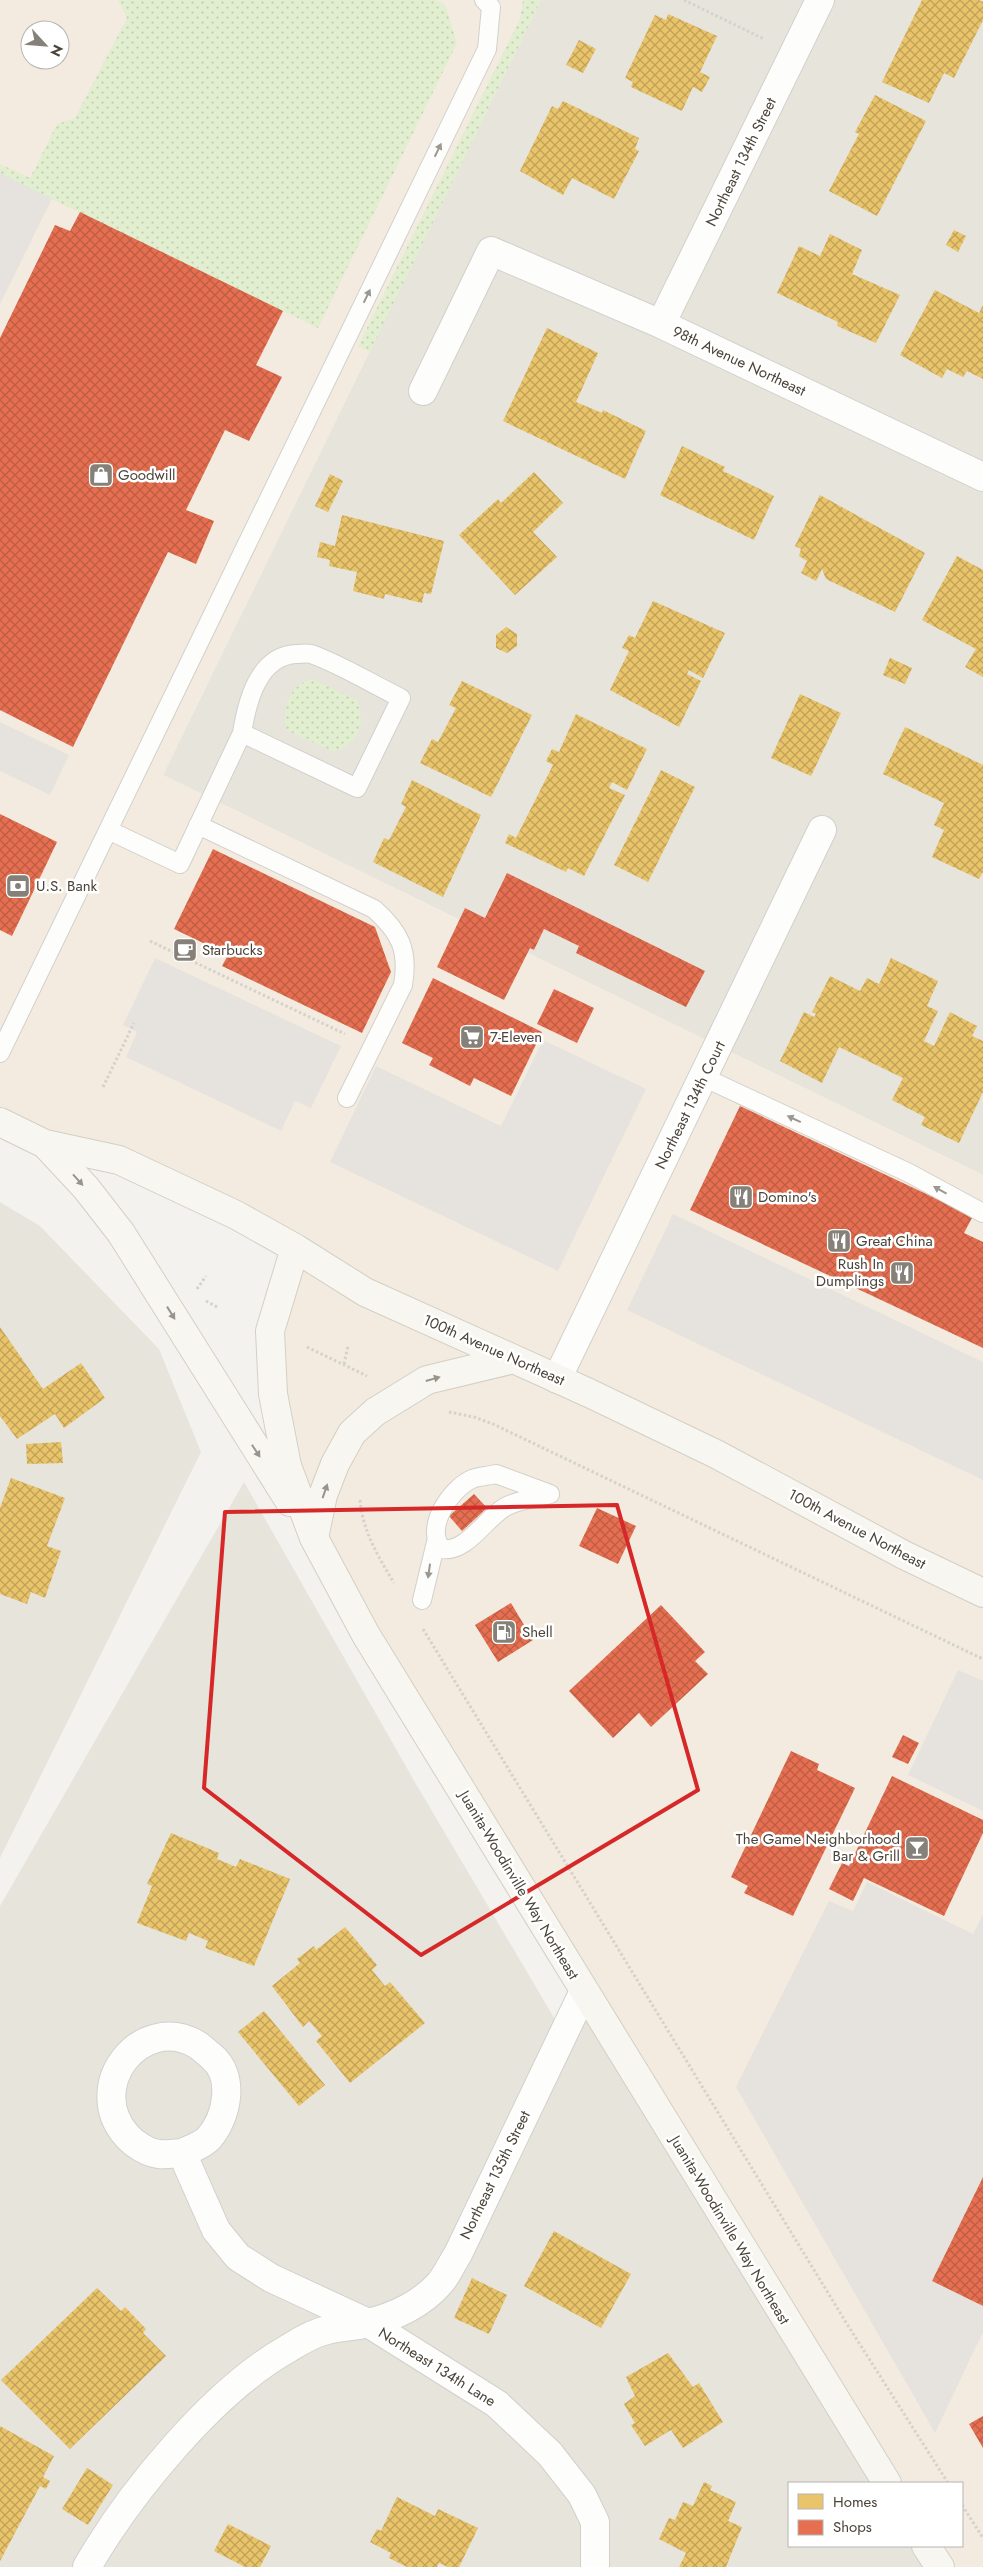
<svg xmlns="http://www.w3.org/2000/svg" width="983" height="2567" viewBox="0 0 983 2567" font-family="Jost,sans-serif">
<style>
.residential{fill:#e7e4dc}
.commercial{fill:#f3ebdf;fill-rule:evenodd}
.green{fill:url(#green-dots)}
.parking{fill:#e6e3df}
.homes{fill:url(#homes-cross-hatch)}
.shops{fill:url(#shops-cross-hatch)}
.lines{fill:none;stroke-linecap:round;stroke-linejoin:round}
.service-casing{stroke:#d2d0cb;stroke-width:20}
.minor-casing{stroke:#d2d0cb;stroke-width:30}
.secondary-casing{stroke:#d3cfc5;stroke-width:30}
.path{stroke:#d3d2cc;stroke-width:3;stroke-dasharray:2.5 2.5;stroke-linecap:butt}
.service{stroke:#fdfdfc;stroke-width:18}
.minor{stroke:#fdfdfc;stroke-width:28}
.secondary{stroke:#f7f6f1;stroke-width:28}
.oneway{fill:#9b9791}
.oneway2{fill:#98948c}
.marked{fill:none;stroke:#d62828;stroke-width:4;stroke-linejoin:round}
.labels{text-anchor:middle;stroke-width:5;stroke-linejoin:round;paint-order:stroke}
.street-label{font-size:15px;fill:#4b4439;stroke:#fff}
.poi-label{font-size:15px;fill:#4b4439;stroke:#fff;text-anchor:start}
</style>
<defs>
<pattern id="green-dots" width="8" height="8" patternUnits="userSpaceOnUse" patternTransform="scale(1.25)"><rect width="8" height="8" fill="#e1eecf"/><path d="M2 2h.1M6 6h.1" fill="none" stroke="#c3cdb2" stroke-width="1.8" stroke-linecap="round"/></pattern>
<pattern id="homes-cross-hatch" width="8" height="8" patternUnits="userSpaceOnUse" patternTransform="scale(1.25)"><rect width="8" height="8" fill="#e9c46a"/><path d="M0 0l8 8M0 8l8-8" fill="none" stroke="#bfa158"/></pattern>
<pattern id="shops-cross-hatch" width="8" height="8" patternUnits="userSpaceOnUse" patternTransform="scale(1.25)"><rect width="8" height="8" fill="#e76f51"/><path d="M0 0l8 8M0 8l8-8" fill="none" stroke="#bd5d44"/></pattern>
</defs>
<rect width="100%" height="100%" fill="#f4f2ee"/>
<path class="residential" d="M541 0H983V1175L163 775Z
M0 1202 40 1226 159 1349 201 1452 0 1858Z
M244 1482 416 1784 563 2033 584 1991 888 2483H789V2546H927L940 2567H0V1906Z"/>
<path class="commercial" d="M0 0H541L163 775 983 1175V2567H940L926 2546H962V2483H887L366 1635 273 1394 295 1248 0 1122ZM30 30H60V60H30Z"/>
<path class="green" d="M118 0H435L445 5 457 43 318 328 0 174V164L30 178 57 124 75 118 127 18Z
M523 0H541L370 352 358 346 520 19Z
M312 679 357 700C366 726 359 742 334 752L286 730C283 707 288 686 312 679Z"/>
<path class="parking" d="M0 173 52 199 0 304Z
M0 722 69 755 50 795 0 771Z
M155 958 341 1046 311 1108 295 1101 281 1131 126 1057 137 1032 123 1025Z
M543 1040 646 1089 558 1271 330 1162 376 1066 501 1126Z
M673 1214 983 1362V1480L627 1310Z
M958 1670 983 1681V1811L908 1775Z
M867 1882 973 1934 983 1914V2177L932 2281 983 2306V2332L935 2433 736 2087 829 1901 853 1911Z"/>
<path class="homes" d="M922 0H979L983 2V20L954 78 944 73 929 103 882 82Z
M668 14 717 36 700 72 710 77 702 92 693 87 682 111 631 87 633 82 625 78 655 15 666 20Z
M579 40 596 49 583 73 566 65Z
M875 95 926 121 877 216 829 191 859 134 855 132Z
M563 101 639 138 635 149 639 151 614 199 572 178 563 195 520 171 552 106 558 109Z
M954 230 966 236 958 252 946 245Z
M830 234 862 250 852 274 900 295 876 343 837 326 838 322 777 293 799 246 820 256Z
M935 290 979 313 983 305V379L967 371 963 377 947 369 942 378 900 355Z
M547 328 598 353 576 402 602 413 603 410 646 431 625 479 503 421Z
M682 446 725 467 723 471 774 496 754 540 660 495Z
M534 472 563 503 533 532 557 557 515 595 459 535 498 499 501 503Z
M330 474 343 481 328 512 315 506Z
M820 495 925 553 895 612 826 579 822 569 816 581 801 573 807 561 799 556 801 549 795 546Z
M342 515 444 541 431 594 424 593 422 603 385 594 384 599 353 591 357 572 329 566 330 560 317 557 320 542 335 546Z
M957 556 983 570V677L965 667 976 649 922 620Z
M653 601 725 633 703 678 689 670 687 674 701 681 679 727 610 690 629 651 622 648 629 635 635 638Z
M506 627 517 634V646L507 653 496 648V635Z
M890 658 912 668 905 684 883 675Z
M462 681 532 715 491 797 420 763 432 739 438 742 456 708 449 705Z
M800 694 841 713 811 776 771 758Z
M576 714 647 749 627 790 612 782 609 788 625 795 584 876 568 868 566 872 505 843 509 834 516 838 553 765 546 761 552 749 559 752Z
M905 727 983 765V872L979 879 932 857 944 830 934 825 944 803 883 774Z
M661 770 695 787 648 882 614 865Z
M412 780 481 815 443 897 373 862 384 838 389 840 406 807 401 804Z
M891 958 938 981 927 1006 938 1011 924 1041 934 1046 950 1012 977 1026 972 1036 983 1041V1092L959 1143 921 1125 925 1117 892 1100 903 1078 839 1047 822 1083 780 1061 804 1012 814 1017 816 1014 812 1012 830 976 860 991 867 978 879 984Z
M0 1327 43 1389 81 1363 105 1398 64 1428 55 1414 17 1439 0 1416Z
M61 1442 63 1463 27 1464 26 1444Z
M11 1478 65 1498 47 1546 61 1551 45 1598 31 1592 27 1604 0 1594V1508Z
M171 1833 219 1853 217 1859 236 1867 240 1859 290 1879 254 1966 205 1948 208 1941 189 1933 186 1941 137 1923 152 1886 147 1884Z
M345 1927 377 1965 372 1970 385 1986 390 1982 425 2023 350 2083 316 2041 322 2036 309 2021 303 2027 272 1986 300 1963 297 1959 314 1946 316 1950Z
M264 2011 325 2085 299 2106 238 2032Z
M554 2231 631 2274 601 2328 524 2286Z
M472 2278 507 2295 489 2334 454 2318Z
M97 2288 121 2311 125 2307 146 2329 143 2333 166 2356 70 2449 1 2380Z
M668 2353 693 2387 699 2383 723 2422 683 2448 671 2430 645 2446 631 2425 635 2423 624 2404 635 2396 626 2377Z
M0 2426 54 2456 43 2477 50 2481 46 2489 40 2486 0 2561Z
M87 2468 113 2485 88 2525 62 2509Z
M704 2482 712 2486 710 2490 736 2502 728 2521 742 2527 726 2567H679L686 2553 659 2539 669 2518 675 2520 683 2502 693 2506Z
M397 2497 435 2516 438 2509 478 2528 459 2567H448L439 2563 437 2567H407L389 2558 391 2553 370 2542 377 2529 381 2531Z
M228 2524 271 2546 260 2567H245L214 2551Z"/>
<path class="shops" d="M80 212 283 311 256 365 282 377 249 441 225 430 186 510 214 521 196 564 168 552 73 747 0 710V338L55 225 70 231Z
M0 814 57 842 12 936 0 930Z
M213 849 375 927 391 972 362 1033 222 966 228 955 174 929Z
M507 873 705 971 686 1007 576 953 579 946 544 929 534 950 530 948 504 1000 437 967 465 908 485 918Z
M433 978 542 1032 511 1096 474 1078 470 1086 429 1065 433 1058 402 1043Z
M554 989 594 1008 577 1043 537 1024Z
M740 1106 973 1216 964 1233 983 1242V1348L690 1210Z
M474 1494 487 1508 462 1531 449 1516Z
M597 1508 636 1526 618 1564 579 1546Z
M511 1603 533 1640 498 1662 475 1625Z
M661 1605 705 1652 695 1661 708 1674 651 1727 639 1713 613 1738 569 1691Z
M903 1735 919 1743 908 1764 892 1757Z
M791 1751 819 1764 817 1770 855 1788 793 1916 744 1893 748 1886 731 1877Z
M892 1776 983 1820V1833L944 1916 864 1878 853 1901 829 1889 842 1863 849 1866Z
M983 2177V2306L932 2281Z
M983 2416V2448L969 2424Z"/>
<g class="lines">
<defs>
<path id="service" d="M198 825 374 909C400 932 409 950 403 985L347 1098
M108 830 180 864 242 733 357 788 401 698C374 685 338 663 311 654 306 653 301 654 296 654 258 656 247 702 242 733
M0 1053 487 49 491 7 484 0
M703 1077 909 1173 983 1213
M496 1474 550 1494C536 1498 518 1500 505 1507 485 1519 466 1553 442 1549 424 1528 450 1489 472 1479 479 1476 489 1476 496 1474Z
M422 1600 436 1542"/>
<path id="minor" d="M661 324 820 0
M423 391 491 251 661 324 983 477
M557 1379 822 830
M182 2153C175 2153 167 2155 159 2154 148 2153 134 2144 127 2136 83 2087 140 2013 196 2044 201 2047 206 2052 211 2056 236 2076 227 2117 209 2138 203 2145 190 2149 182 2153L216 2230 238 2257 271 2278 368 2323 497 2404 550 2454 582 2495 595 2522V2567
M87 2567C130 2492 214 2390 289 2348 300 2341 314 2333 327 2330 340 2326 354 2327 368 2323 394 2317 422 2304 440 2283 447 2275 452 2263 458 2254L584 1991"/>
<path id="secondary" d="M0 1122 45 1144 119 1160 236 1215 295 1248 365 1292 589 1393 716 1454 904 1555 983 1593
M45 1144 86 1188 121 1233 290 1502
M295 1248 270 1331 273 1394 287 1466 314 1538 366 1635 887 2483
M314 1538 323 1495 335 1464 352 1433 375 1412 427 1380 514 1359
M926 2546 940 2567"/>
</defs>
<use href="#service" class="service-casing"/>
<use href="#minor" class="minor-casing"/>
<use href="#secondary" class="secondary-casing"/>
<path class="path" d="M684 0 764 39
M150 941 345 1034
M103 1087 134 1023
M197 1289 206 1276
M206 1301 219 1308
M307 1347 367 1376
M344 1364 348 1346
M449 1412 474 1417 493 1424 983 1659
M360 1500C363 1532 378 1556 394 1583
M423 1629 847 2324 948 2483
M962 2505 983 2538"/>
<use href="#service" class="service"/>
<use href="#minor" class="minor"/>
<use href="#secondary" class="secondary"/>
</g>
<defs><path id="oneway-solid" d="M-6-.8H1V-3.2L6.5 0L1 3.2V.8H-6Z" transform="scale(1.25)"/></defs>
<g class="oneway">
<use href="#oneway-solid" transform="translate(438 150) rotate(-64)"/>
<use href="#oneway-solid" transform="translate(367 296) rotate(-64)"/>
<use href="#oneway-solid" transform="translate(794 1119) rotate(-155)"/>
<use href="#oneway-solid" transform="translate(940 1190) rotate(-151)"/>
<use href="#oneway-solid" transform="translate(429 1571) rotate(98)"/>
</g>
<g class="oneway2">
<use href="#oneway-solid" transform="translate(78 1180) rotate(48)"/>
<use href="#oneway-solid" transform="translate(171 1313) rotate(58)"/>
<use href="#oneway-solid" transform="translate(433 1379) rotate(-16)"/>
<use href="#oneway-solid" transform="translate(256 1451) rotate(57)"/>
<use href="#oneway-solid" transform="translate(325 1491) rotate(-71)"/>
</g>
<path class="marked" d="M617 1505 698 1790 421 1955 204 1788 225 1512Z"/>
<defs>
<symbol id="shop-square" viewBox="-11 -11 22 22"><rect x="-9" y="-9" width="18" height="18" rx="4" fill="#868178" stroke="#fff"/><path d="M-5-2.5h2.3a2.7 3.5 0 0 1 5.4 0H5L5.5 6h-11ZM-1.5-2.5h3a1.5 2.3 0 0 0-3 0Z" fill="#fff"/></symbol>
<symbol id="bank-square" viewBox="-11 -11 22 22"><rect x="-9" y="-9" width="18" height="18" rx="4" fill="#868178" stroke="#fff"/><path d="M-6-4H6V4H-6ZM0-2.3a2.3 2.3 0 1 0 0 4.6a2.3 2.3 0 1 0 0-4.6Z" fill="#fff"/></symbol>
<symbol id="cafe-square" viewBox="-11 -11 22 22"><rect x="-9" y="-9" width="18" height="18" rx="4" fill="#868178" stroke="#fff"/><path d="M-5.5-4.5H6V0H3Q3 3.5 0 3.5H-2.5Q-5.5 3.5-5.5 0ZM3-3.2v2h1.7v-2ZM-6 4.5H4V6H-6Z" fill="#fff"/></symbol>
<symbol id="supermarket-square" viewBox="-11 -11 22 22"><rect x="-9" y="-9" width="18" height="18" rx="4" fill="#868178" stroke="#fff"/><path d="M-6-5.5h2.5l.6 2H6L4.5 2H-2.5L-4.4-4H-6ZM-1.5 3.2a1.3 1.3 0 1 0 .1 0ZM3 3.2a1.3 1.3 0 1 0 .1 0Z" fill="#fff"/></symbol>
<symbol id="restaurant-square" viewBox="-11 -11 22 22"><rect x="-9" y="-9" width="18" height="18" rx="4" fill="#868178" stroke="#fff"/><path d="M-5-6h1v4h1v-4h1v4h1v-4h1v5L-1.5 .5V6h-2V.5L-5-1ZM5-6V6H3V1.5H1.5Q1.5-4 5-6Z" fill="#fff"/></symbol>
<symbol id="fuel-square" viewBox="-11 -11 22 22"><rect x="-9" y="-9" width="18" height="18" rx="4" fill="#868178" stroke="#fff"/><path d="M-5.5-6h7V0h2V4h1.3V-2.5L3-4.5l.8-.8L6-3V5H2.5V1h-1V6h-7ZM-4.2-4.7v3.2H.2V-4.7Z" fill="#fff"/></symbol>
<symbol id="bar-square" viewBox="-11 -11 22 22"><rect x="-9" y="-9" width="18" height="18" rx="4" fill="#868178" stroke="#fff"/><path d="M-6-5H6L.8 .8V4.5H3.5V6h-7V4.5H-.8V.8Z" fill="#fff"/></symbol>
</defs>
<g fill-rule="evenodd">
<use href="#shop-square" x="87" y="461" width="28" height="28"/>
<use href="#bank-square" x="4" y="872" width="28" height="28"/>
<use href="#cafe-square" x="171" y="936" width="28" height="28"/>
<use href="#supermarket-square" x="458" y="1023" width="28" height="28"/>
<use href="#restaurant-square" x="727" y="1183" width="28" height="28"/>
<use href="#restaurant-square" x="825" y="1227" width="28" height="28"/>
<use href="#restaurant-square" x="888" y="1259" width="28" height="28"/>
<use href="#fuel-square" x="490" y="1618" width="28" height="28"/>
<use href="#bar-square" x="903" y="1834" width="28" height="28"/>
</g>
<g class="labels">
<g class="street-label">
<text transform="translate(741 162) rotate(-64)" y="5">Northeast 134th Street</text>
<text transform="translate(739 361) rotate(25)" y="5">98th Avenue Northeast</text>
<text transform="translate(690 1105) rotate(-64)" y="5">Northeast 134th Court</text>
<text transform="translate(494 1350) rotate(24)" y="5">100th Avenue Northeast</text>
<text transform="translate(857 1529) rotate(28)" y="5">100th Avenue Northeast</text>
<text transform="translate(519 1885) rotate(59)" y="5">Juanita-Woodinville Way Northeast</text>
<text transform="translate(495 2175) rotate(-64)" y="5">Northeast 135th Street</text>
<text transform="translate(730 2230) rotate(59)" y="5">Juanita-Woodinville Way Northeast</text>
<text transform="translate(437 2367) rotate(32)" y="5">Northeast 134th Lane</text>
</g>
<g class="poi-label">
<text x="118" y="480">Goodwill</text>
<text x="36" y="891">U.S. Bank</text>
<text x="202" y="955">Starbucks</text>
<text x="490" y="1042">7-Eleven</text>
<text x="758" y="1202">Domino's</text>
<text x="856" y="1246">Great China</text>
<text x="884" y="1269" text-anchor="end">Rush In<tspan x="884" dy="17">Dumplings</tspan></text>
<text x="522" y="1637">Shell</text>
<text x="900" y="1844" text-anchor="end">The Game Neighborhood<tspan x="900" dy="17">Bar &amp; Grill</tspan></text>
</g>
</g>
<rect x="788" y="2482" width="175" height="65" fill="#ffffff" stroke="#b7b4b0"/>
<rect x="798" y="2494" width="25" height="15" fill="#e9c46a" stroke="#b7b4b0"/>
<text x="833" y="2507" font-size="15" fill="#4b4439">Homes</text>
<rect x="798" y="2520" width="25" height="15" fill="#e76f51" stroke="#b7b4b0"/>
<text x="833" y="2532" font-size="15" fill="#4b4439">Shops</text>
<g transform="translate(45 45) rotate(116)"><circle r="24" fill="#ffffff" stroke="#b7b4b0"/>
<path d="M0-4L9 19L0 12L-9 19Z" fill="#868178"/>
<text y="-8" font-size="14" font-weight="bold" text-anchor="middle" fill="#4b4439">N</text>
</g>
</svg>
